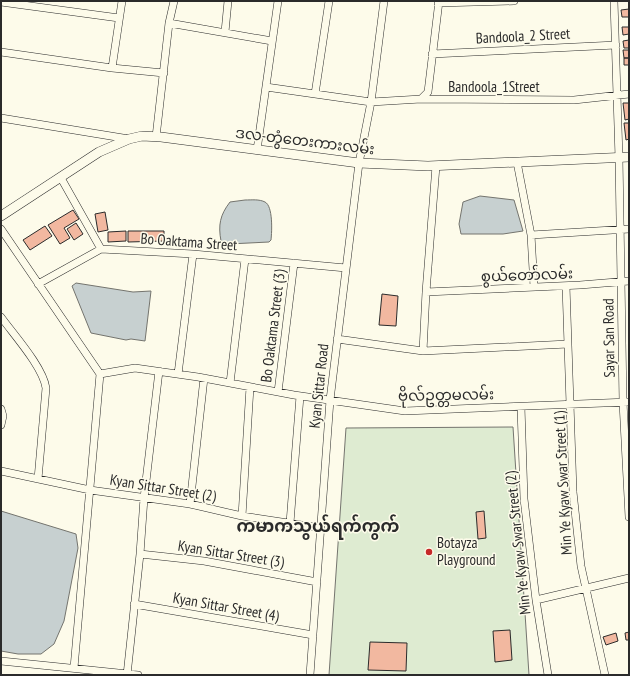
<svg xmlns="http://www.w3.org/2000/svg" width="630" height="676" viewBox="0 0 630 676" font-family="'PT Sans Narrow','Noto Sans Myanmar',sans-serif">
<style>
.green{fill:#deebd1;stroke:#74746e}
.water{fill:#c7d0d0;stroke:#74746e}
.building{fill:#f2b8a0;stroke:#2b2b2b}
.lines{fill:none;stroke-linecap:round;stroke-linejoin:round}
.minor-casing{stroke:#2b2b2b;stroke-width:8}
.major-casing{stroke:#2b2b2b;stroke-width:10}
.minor{stroke:#fdfbea;stroke-width:7}
.major{stroke:#fdfbea;stroke-width:9}
.poi-dot{fill:#c62828;stroke:#fdfbea;stroke-width:1.5}
.labels{text-anchor:middle;stroke-width:3;stroke-linejoin:round;paint-order:stroke}
.street-label{font-size:15px;fill:#2b2b2b;stroke:#fdfbea}
.poi-label{font-size:15px;fill:#2b2b2b;stroke:#fdfbea;text-anchor:start}
.quarter-label{font-size:17px;font-weight:bold;fill:#2b2b2b;stroke:#fdfbea}
</style>
<rect width="100%" height="100%" fill="#fdfbea"/>
<path class="green" d="M513 427 529 675H329L346 428Z"/>
<path class="water" d="M480 196 514 200 523 231 503 234H461L459 224 463 202Z
M245 200C252 200 259 199 265 202 273 206 272 231 271 240L269 242 229 244 221 241C218 225 220 215 230 202Z
M76 283 133 292 151 291 145 341 131 339 126 340 91 333 72 286Z
M1 511 76 534 78 548 64 621 54 644 41 654H18L1 651Z"/>
<path class="building" d="M629 9V17H622L621 10Z
M622 27H629V34L623 35Z
M629 40V48H624L623 41Z
M623 50H629V58H624Z
M624 58H629V65H624Z
M623 103H629V119L625 120Z
M624 123H629V139L626 140Z
M73 210 79 219 64 228 70 238 60 244 48 225Z
M105 212 108 230 98 232 95 214Z
M76 223 83 234 74 240 67 229Z
M45 226 52 236 30 250 23 240Z
M126 231V241L108 242V232Z
M128 231H164V241L128 242Z
M382 294 398 296 396 326 379 325Z
M484 511 486 538 478 539 476 512Z
M510 630 512 660 495 662 493 631Z
M629 632V640H626L625 633Z
M616 633 618 641 606 645 603 637Z
M370 642 407 643 406 671 368 670Z"/>
<g class="lines">
<defs>
<path id="minor" d="M174 1 169 23 272 41
M614 1 619 158 623 402 629 517
M1 2 119 18
M438 3 514 1
M225 32 228 1
M1 52 112 68 164 73
M432 54 616 45
M112 68 122 1
M266 87 371 102 421 99 574 100 629 94
M315 94 329 1
M421 99 428 92 439 1
M1 118 129 139
M156 137 169 23
M257 150 278 1
M517 162 531 235 534 287
M61 178 101 249
M1 229 100 374 74 668
M531 235 629 229
M38 284 101 249 193 254 346 268
M566 286 573 492 581 566 605 675
M426 292 580 285 629 281
M1 317C14 335 43 367 46 388L38 479
M337 339 423 351 568 344
M423 351 426 292 436 166
M100 374 135 368 198 377 294 395 405 411 629 402
M178 374 193 254
M230 383 245 259
M278 392 294 263
M521 407 524 499 536 600 548 675
M1 409 3 416 1 425
M1 471 90 490 190 504 242 516 321 528
M190 504 204 378
M242 516 250 387
M290 523 300 396
M140 554 204 561 317 582
M536 600 629 578
M134 604 313 635
M1 661 138 675
M127 675 140 554 144 498 159 371
M310 675 330 400 359 163 371 102 384 1"/>
<path id="major" d="M1 216 99 152 129 139 142 136 161 137 359 163 428 166 629 157"/>
</defs>
<use href="#minor" class="minor-casing"/>
<use href="#major" class="major-casing"/>
<use href="#minor" class="minor"/>
<use href="#major" class="major"/>
</g>
<circle class="poi-dot" cx="429" cy="552" r="4"/>
<g class="labels">
<g class="street-label">
<text transform="translate(523 36) rotate(-3)" y="5">Bandoola_2 Street</text>
<text x="494" y="92">Bandoola_1Street</text>
<text transform="translate(305 141) rotate(7)" y="5">ဒလ-တွံတေးကားလမ်း</text>
<text transform="translate(189 242) rotate(4)" y="5">Bo Oaktama Street</text>
<text transform="translate(527 275) rotate(-2)" y="5">စွယ်တော်လမ်း</text>
<text transform="translate(273 326) rotate(-83)" y="5">Bo Oaktama Street (3)</text>
<text transform="translate(609 338) rotate(-91)" y="5">Sayar San Road</text>
<text transform="translate(319 386) rotate(-84)" y="5">Kyan Sittar Road</text>
<text transform="translate(446 395) rotate(-1)" y="5">ဗိုလ်ဥတ္တမလမ်း</text>
<text transform="translate(563 483) rotate(-93)" y="5">Min Ye Kyaw Swar Street (1)</text>
<text transform="translate(163 488) rotate(9)" y="5">Kyan Sittar Street (2)</text>
<text transform="translate(518 543) rotate(-96)" y="5">Min Ye Kyaw Swar Street (2)</text>
<text transform="translate(231 554) rotate(9)" y="5">Kyan Sittar Street (3)</text>
<text transform="translate(226 607) rotate(10)" y="5">Kyan Sittar Street (4)</text>
</g>
<g class="poi-label">
<text x="437" y="548">Botayza<tspan x="437" dy="17">Playground</tspan></text>
</g>
<g class="quarter-label">
<text x="318" y="532">ကမာကသွယ်ရက်ကွက်</text>
</g>
</g>
<rect width="630" height="676" fill="none" stroke="#2b2b2b" stroke-width="4"/>
</svg>
